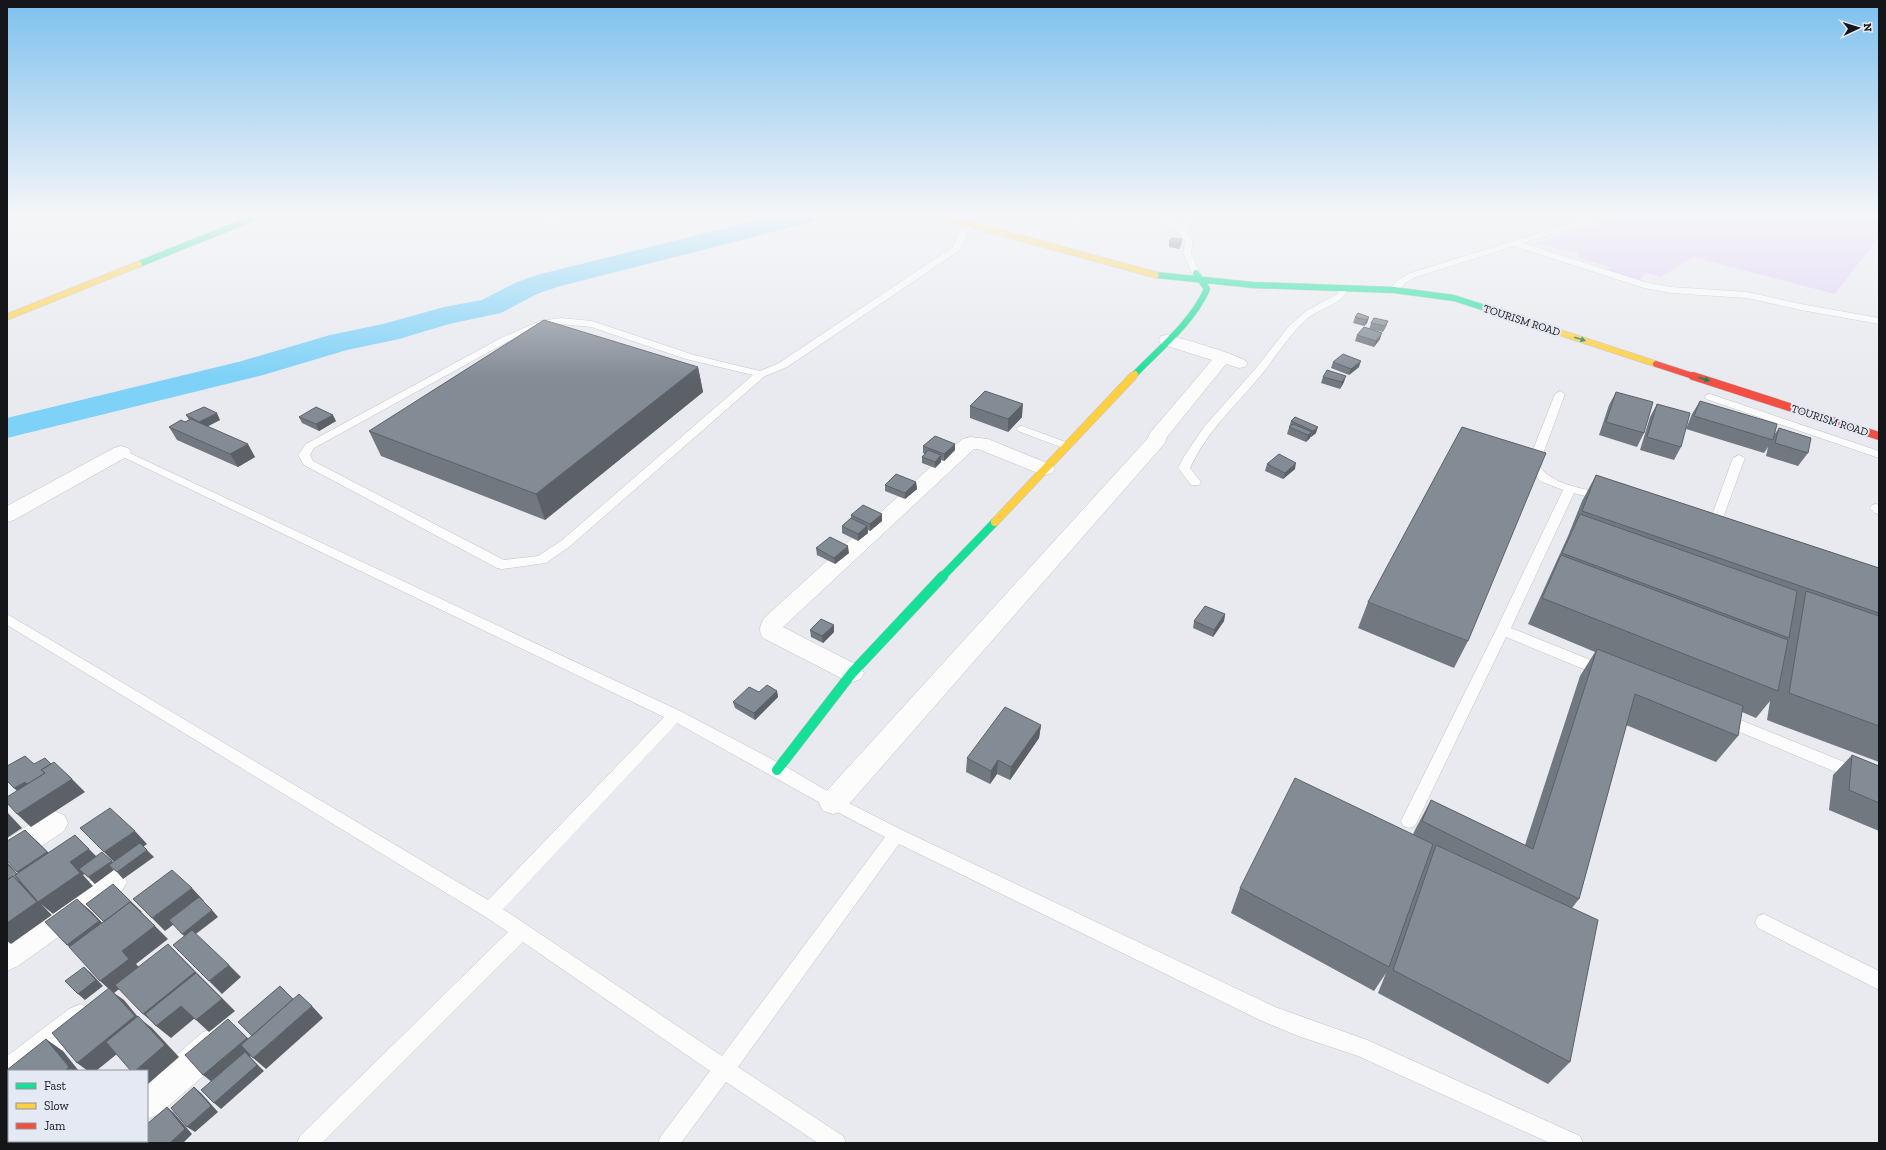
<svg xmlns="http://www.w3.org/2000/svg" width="1886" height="1150" viewBox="0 0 1886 1150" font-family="'Zilla Slab',serif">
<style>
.green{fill:#dfd0f7}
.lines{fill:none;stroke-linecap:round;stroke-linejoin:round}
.river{fill:#7ed1f7;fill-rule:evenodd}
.lane-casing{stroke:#bfc1c5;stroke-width:1}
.street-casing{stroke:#bfc1c5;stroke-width:1}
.fast-far2-casing{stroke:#bfc1c5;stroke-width:7}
.fast-far1-casing{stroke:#bfc1c5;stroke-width:9}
.fast-casing{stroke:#bfc1c5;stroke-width:11}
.slow-far1-casing{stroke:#bfc1c5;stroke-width:7}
.slow-casing{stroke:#bfc1c5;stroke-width:9}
.jam-far1-casing{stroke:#bfc1c5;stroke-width:7}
.jam-casing{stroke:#bfc1c5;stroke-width:9}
.lane{fill:#fcfcfd;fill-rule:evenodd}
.street{fill:#fcfcfd;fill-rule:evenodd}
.fast-far2{stroke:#16e098;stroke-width:6}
.fast-far1{stroke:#16e098;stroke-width:8}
.fast{stroke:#16e098;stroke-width:10}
.slow-far1{stroke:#ffcf43;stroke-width:6}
.slow{stroke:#ffcf43;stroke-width:8}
.jam-far1{stroke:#f24e42;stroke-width:6}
.jam{stroke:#f24e42;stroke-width:8}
.wall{fill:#717880}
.shaded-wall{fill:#5c6168}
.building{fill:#838b95;stroke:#5c6168}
.oneway{fill:#16855f}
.labels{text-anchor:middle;stroke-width:4;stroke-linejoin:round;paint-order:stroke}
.far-street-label{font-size:11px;fill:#15161a;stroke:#e5e9f4}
</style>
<rect width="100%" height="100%" fill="#e8eaf0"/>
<path class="green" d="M1623 217H1879V237L1835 294 1693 257 1661 277 1646 273 1639 280 1609 271 1610 267 1578 258V254L1536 243Z"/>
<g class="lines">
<path class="river" d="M770 217H816L812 222 557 287 537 294 501 313 449 324 399 339 347 350 263 375 7 438V418L242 361 330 335 383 324 444 307 482 300 517 282 537 275Z"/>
<defs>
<path id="lane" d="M555 217H568L543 226 539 224Z
M1075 217H1086L1076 224H1070V220Z
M1151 217H1162L1180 225 1186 217H1194L1185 229 1193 241 1191 253 1200 273 1199 275H1193L1192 273 1183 253 1185 241 1178 231Z
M1591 217H1605L1523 243 1645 282 1671 287 1747 292 1801 304 1879 318V324L1801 310 1747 298 1671 293 1644 288 1514 246 1416 277 1405 283 1397 292H1391L1389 290 1399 279 1410 273Z
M972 219H975L979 221 967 233 960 250 787 367 765 376 569 547 546 563 502 569 497 568 304 465 298 455 306 444 501 338 540 321 561 318 592 321 694 355 760 371 779 363 953 247 960 230ZM561 324 591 327 686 359 753 375 561 541 538 556 504 560 313 461 310 455 314 448 507 342 542 327Z
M1343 286 1348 289C1342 305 1319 308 1307 319 1289 335 1277 355 1262 374 1237 404 1207 431 1190 468L1201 482 1199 485H1191L1178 468 1185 455 1204 427 1256 368 1289 326 1306 311 1337 294 1340 287Z
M1560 391 1565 394 1539 465C1550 485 1586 489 1607 494L1609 497 1603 501 1574 493 1511 628 1608 667 1610 671 1608 675 1603 676 1598 675 1506 637 1415 826 1409 828 1403 826 1401 821 1496 630 1563 490 1540 481 1527 465 1555 394Z
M1710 394 1879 451V458L1706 399 1705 397 1706 395Z
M1022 426 1071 444 1073 446 1067 449 1063 448 1018 431 1016 429 1018 427Z
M121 449 680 711 783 765 839 798 902 830 1275 1007 1367 1040 1580 1136 1583 1143H1550L1358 1056 1298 1036 1262 1021 899 844 738 1067 843 1136 846 1143H818L726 1082 681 1143H658L661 1136 710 1071 523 942 322 1143H297L300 1136 508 932 484 916 7 625V614L488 900 664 717 117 454 115 452 117 450ZM677 723C746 761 814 801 885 837L722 1056 503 909Z
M1739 455 1745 458 1720 526 1718 529H1710L1708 526 1733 458Z
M1876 504 1879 505V514L1875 513 1870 508 1872 505Z
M1723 713 1879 776V790L1718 723 1716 719 1718 715Z
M1764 914 1879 971V990L1758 928 1755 922 1758 916Z"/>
<path id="street" d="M1167 335C1180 338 1242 355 1248 363L1245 367 1239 368 1226 364 1167 437 1165 443 843 811 833 814 823 811 819 803 823 795 1148 438 1150 433 1212 360 1161 344 1159 340 1161 336Z
M970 437 988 439 1052 465 1055 469 1052 473 1045 475 1038 473 978 449H974L783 627 861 667 864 673 861 679 852 682 843 679 763 638C758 630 760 626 764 618L956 444 963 439Z
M121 446 128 448 131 452 128 456 14 520 7 522V506L114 448Z
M54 811 64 815 68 823 64 831 17 863 7 866V839L44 815Z
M112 869 122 873 127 882 122 891 18 966 7 971V938L102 873Z
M80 1004 91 1009 96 1020 91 1031 42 1071H9V1085L7 1084V1056L69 1009Z
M215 1028 227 1032 231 1044 227 1056 159 1114 147 1119V1080L203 1032Z
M81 1141H118V1143H81Z"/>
<path id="fast-far2" d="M139 264 256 217
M1156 275 1253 285 1394 290 1454 298 1485 308
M1135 374C1160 348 1192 323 1207 289L1196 273"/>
<path id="fast-far1" d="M942 577 995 522"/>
<path id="fast" d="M777 770 852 673 943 576"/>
<path id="slow-far1" d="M943 217 1156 275
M1485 308 1656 364
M7 317 139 264
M1132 377 1135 374"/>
<path id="slow" d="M995 522 1133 376"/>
<path id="jam-far1" d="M1656 364 1696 377"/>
<path id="jam" d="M1693 376 1879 436"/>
</defs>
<use href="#lane" class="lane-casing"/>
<use href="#street" class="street-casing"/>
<use href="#fast-far2" class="fast-far2-casing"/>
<use href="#fast-far1" class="fast-far1-casing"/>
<use href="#fast" class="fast-casing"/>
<use href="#slow-far1" class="slow-far1-casing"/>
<use href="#slow" class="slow-casing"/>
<use href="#jam-far1" class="jam-far1-casing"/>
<use href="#jam" class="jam-casing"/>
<use href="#lane" class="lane"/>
<use href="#street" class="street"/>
<use href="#fast-far2" class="fast-far2"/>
<use href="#fast-far1" class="fast-far1"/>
<use href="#fast" class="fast"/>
<use href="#slow-far1" class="slow-far1"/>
<use href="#slow" class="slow"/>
<use href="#jam-far1" class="jam-far1"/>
<use href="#jam" class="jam"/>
</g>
<path class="wall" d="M1182 239 1181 245 1179 249 1169 247V241Z
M1355 317H1369L1367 323 1364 326 1353 323Z
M1388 321 1386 327 1383 332 1369 329 1371 323Z
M1357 335 1380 339 1374 347 1355 341Z
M1333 362 1359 367 1349 375 1331 368Z
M698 367 703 392 545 520 381 456 369 431Z
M1323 377 1344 382 1340 389 1321 383Z
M1616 392 1644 433 1637 447 1599 435 1609 405Z
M1700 401 1774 435 1779 428 1808 453 1798 466 1766 456 1768 447 1764 453 1686 429 1692 414Z
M1657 404 1681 447 1674 460 1640 450 1650 417Z
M970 406 1022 417 1008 432 970 418Z
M186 415 220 420 207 426 255 457 238 467 177 440 169 427 185 422 189 420Z
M299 417 336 421 319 431 302 423Z
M1295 417 1316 433 1311 437H1310V438L1306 442 1287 434 1291 421Z
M923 446 955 450 944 461 941 460V462L935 468 922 463V457L925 454 923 453Z
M1267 464 1295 469 1283 479 1265 471Z
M1596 475 1879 568V762L1767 720 1770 701 1756 718 1742 712 1738 736 1716 762 1626 725 1579 899 1572 908 1570 1062 1548 1084 1378 993 1386 973 1374 991 1231 913 1240 888 1413 834 1417 826 1431 800 1525 845 1580 676 1595 652 1528 624 1568 536 1582 501Z
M916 482 917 489 905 499 885 491V485Z
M882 514V521L870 531 868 530V533L858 541 842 533V526L851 518V515Z
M816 548 849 553 835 564 817 555Z
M1368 602 1468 641 1454 668 1358 628Z
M1225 614 1224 621 1213 637 1193 628 1194 621Z
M810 630 834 632 823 643 811 637Z
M777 691 778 697 755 720 735 708 733 702 759 692Z
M1041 725 1039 738 1010 780 997 774 990 784 966 772 967 758Z
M1852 755 1879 766V831L1829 810 1833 775Z"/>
<path class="shaded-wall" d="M1182 239 1181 245 1179 249 1180 243Z
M1369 317 1367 323 1364 326 1366 320Z
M1382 333 1380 339 1374 347 1376 341Z
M1361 361 1359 367 1349 375 1351 369Z
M698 367 703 392 545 520 536 494Z
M1346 376 1344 382 1340 389 1342 382Z
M1023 404 1022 417 1008 432V419Z
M217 413 220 420 203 429 199 422Z
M333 415 336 421 319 431 316 424Z
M1318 427 1316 433 1311 437 1313 431Z
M1312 432 1310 438 1306 442 1308 435Z
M248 444 255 457 238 467 230 454Z
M955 444V450L944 461V454Z
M941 455V462L935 468V462Z
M1296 463 1295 469 1283 479 1285 473Z
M916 482 917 489 905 499V493Z
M882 514V521L870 531V524Z
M867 526 868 533 858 541V534Z
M848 546 849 553 835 564 834 558Z
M1225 614 1224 621 1213 637 1214 630Z
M834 625V632L823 643 822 636Z
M777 691 778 697 755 720 754 713Z
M1041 725 1039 738 1010 780 1011 767Z
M998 760 997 774 990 784 991 771Z
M72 779 85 792 31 827 17 814Z
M25 782 31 788 21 795 14 788Z
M7 812 22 828 7 838Z
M25 830 39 843 61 865 32 885 17 872Z
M135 831 147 844 117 865 104 852Z
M75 835 102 862 83 875 93 886 53 914 41 904 52 915 11 944 7 941V923L13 876 7 864V862L29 887 70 862Z
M147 850 154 857 123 879 117 872Z
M112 861 118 867 109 865 114 870 95 884 88 877Z
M113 884 142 912H141L168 939 136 964 143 971 114 993 124 1000 138 1017 152 1028 179 1057 148 1084 147 1083V1071H135L149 1028 96 1071H88L77 1063 110 990 100 981 122 951Z
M192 888 204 901 165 931 152 918Z
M77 899 91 911 113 934 81 957 67 945Z
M212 910 218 917 188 940 182 934Z
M168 944 235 1011 209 1032 196 1020 207 984 157 1026 143 1014Z
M229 965 241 977 222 994 209 981Z
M84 967 91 973 103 986 85 1000 78 994Z
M181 1006 195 1018 171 1038 156 1026Z
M312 1006 323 1018 266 1069 253 1058Z
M228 1019 259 1049 250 1057 264 1071 221 1109 214 1103 217 1086 203 1075Z
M46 1039 63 1051 79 1071H65Z
M194 1087 201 1093 218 1112 195 1132 187 1127Z
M167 1107 174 1113 192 1134 183 1143H170Z
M7 1108 9 1111V1141H18L19 1143H9L7 1140Z
M53 1141H79L80 1143H50Z"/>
<path class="building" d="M1172 238 1182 239 1180 243 1169 241Z
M1358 313 1369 317 1366 320 1355 317Z
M1374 318 1388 321 1385 326 1371 323Z
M544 320 698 367 536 494 369 431Z
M1364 327 1382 333 1376 341 1357 335Z
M1343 354 1361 361 1351 369 1333 362Z
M1327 370 1346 376 1342 382 1323 377Z
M985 391 1023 404 1008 419 970 406Z
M1616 392 1653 402 1644 433 1606 422Z
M1700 401 1777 424 1773 440 1694 416Z
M1657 404 1690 413 1681 447 1647 437Z
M204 407 217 413 199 422 186 415Z
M316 407 333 415 316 424 299 417Z
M1295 417 1318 427 1313 431 1291 421Z
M191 419 248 444 230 454 169 427 181 420 185 422Z
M1293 424 1312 432 1308 435 1289 427Z
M1462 427 1546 453 1468 641 1368 602Z
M1779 428 1811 438 1808 453 1775 443Z
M935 436 955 444 944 454 923 446Z
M928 450 941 455 935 462 922 457Z
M1279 454 1296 463 1285 473 1267 464Z
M896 474 916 482 905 493 885 485Z
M1596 475 1879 568V613L1582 511Z
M863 505 882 514 870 524 851 515Z
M1580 514 1797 591 1789 638 1562 553Z
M851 518 867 526 858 534 842 526Z
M830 537 848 546 834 558 816 548Z
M1561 555 1788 640 1778 691 1542 598Z
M1806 591 1879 616V726L1789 693Z
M1205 606 1225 614 1214 630 1194 621Z
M821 619 834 625 822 636 810 630Z
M1597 649 1743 706 1738 736 1635 694 1579 899 1422 821 1431 800 1533 849Z
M767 685 777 691 754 713 733 702 749 687 759 692Z
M1005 707 1041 725 1011 767 998 760 991 771 967 758Z
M1852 755 1879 766V803L1849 790Z
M25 756 34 764 45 758 51 764 41 770 45 773 27 784 25 782 14 788 7 781V766Z
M54 762 72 779 17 814 7 803V797L45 773 41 770Z
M1295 778 1433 844 1389 967 1240 888Z
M110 808 135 831 104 852 80 828Z
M25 830 47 852 17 872 7 861V841Z
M75 835 89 849 70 862 80 873 38 902 15 875Z
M140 843 147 850 117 872 109 865Z
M1436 845 1598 920 1570 1062 1393 970Z
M102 852 112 861 88 877 79 869Z
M7 864 17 874 15 875 20 881 19 882 13 876 7 880Z
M172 870 192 888 152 918 133 899Z
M13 876 37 902 7 923V880Z
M113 884 135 906H134L130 902 104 922 86 904Z
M199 897 212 910 182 934 169 920Z
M77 899 99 921 67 945 45 922Z
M130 902 155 926 122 951 129 959 100 981 69 947Z
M192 930 229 965 209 981 173 945Z
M168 944 195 972 143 1014 115 985Z
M84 967 96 980 78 994 65 981Z
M196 973 222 999 196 1020 181 1006 156 1026 145 1014Z
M280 986 293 999 252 1036 238 1022Z
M109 988 135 1016 77 1063 52 1033Z
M299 994 312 1006 253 1058 241 1045Z
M138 1016 165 1045 135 1071H131L106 1042Z
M228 1019 247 1038 203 1075 185 1055Z
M46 1039 69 1067 65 1071H9V1112L7 1110V1070Z
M245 1052 257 1065 214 1103 201 1090Z
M71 1068 73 1071H68Z
M194 1087 211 1106 187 1127 171 1108Z
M167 1107 185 1129 170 1143H148L146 1141H147V1124Z
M9 1118V1137L7 1135V1120Z
M12 1141H53L50 1143H13Z"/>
<defs><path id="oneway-solid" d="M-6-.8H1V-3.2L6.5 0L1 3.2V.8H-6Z"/></defs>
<g class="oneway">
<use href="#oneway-solid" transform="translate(1580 339) rotate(18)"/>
<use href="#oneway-solid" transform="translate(1704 379) rotate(18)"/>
</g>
<linearGradient id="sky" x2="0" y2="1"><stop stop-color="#7dc0ee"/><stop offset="0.57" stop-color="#f5f6f8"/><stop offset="1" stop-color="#f5f6f8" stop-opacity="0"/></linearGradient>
<rect width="1886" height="378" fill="url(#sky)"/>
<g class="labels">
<g class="far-street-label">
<text transform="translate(1522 320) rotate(18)" y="4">TOURISM ROAD</text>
<text transform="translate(1830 420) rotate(18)" y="4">TOURISM ROAD</text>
</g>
</g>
<rect width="1886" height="1150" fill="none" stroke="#15161a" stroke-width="16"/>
<rect x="8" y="1070" width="140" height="72" fill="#e5e9f4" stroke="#92959d"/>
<rect x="16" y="1083" width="20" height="6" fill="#16e098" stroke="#92959d"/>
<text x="44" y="1090" font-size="12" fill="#15161a">Fast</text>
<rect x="16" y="1103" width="20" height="6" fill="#ffcf43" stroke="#92959d"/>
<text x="44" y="1110" font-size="12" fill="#15161a">Slow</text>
<rect x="16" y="1123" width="20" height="6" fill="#f24e42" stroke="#92959d"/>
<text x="44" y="1130" font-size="12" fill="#15161a">Jam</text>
<g transform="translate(1858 28) rotate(86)" stroke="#e5e9f4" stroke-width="3" paint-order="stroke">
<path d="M0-3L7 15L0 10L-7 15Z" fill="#15161a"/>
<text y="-6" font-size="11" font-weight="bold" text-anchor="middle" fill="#15161a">N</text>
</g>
</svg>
